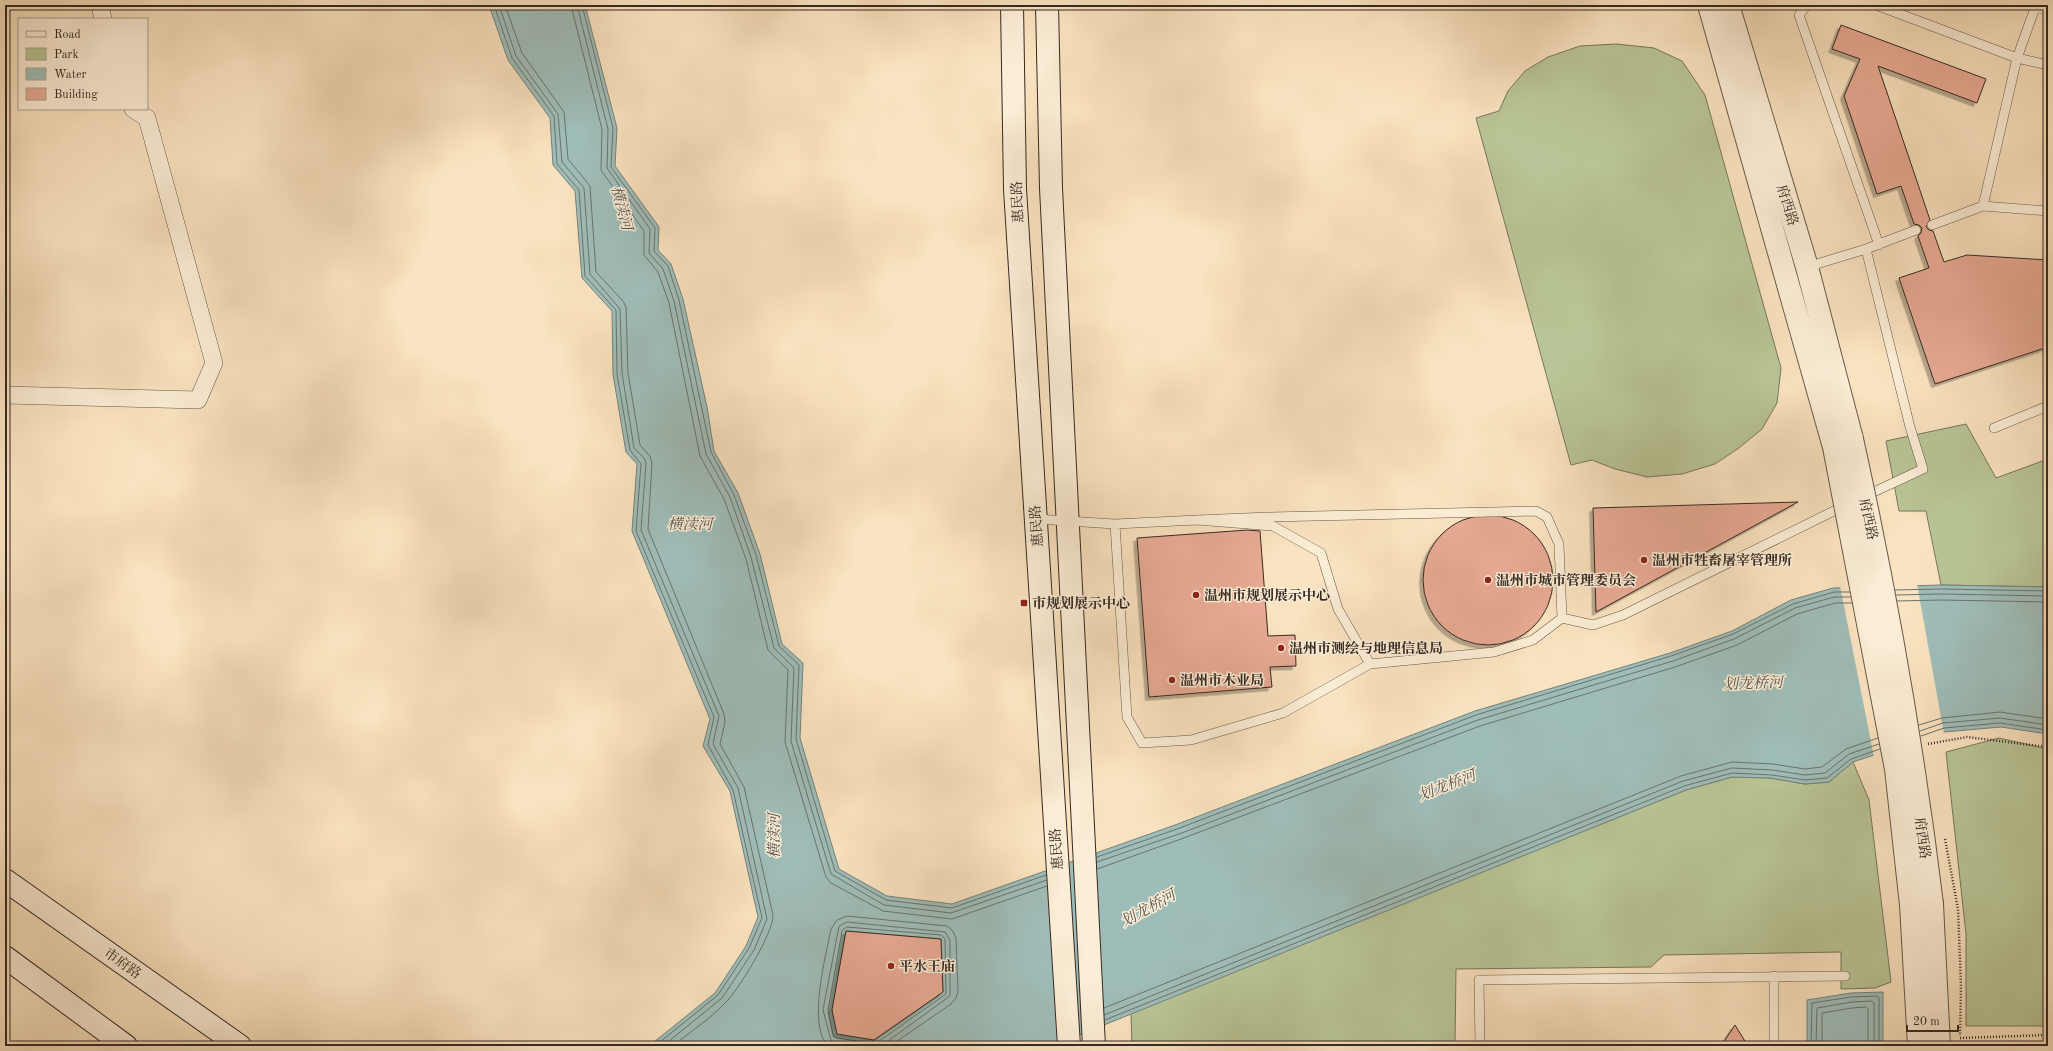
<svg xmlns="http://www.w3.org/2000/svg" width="2053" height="1051" viewBox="0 0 2053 1051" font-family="'Old Standard TT','Noto Serif SC',serif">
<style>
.green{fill:#b9c596;stroke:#77775c}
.water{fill:#9fbdb8;stroke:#75827c;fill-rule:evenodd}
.pier{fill:#fae3c0}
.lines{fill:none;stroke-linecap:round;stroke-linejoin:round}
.shore{stroke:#6a736e;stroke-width:1}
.building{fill:#e8aa94;stroke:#352923;filter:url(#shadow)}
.service-casing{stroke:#66584a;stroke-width:10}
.minor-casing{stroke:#66584a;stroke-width:18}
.tertiary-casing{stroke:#66584a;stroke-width:24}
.secondary-casing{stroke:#352923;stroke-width:24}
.path{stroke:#352923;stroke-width:2.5;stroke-dasharray:1 2;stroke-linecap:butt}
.service{stroke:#fcedd6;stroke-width:9}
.minor{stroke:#fcedd6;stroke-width:17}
.tertiary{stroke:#fcedd6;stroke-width:22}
.secondary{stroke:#fcedd6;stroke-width:22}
.tertiary-bridge-casing{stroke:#66584a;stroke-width:24;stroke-linecap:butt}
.tertiary-bridge{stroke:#fcedd6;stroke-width:22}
.poi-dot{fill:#8f2418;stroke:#fcedd6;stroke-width:1.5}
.labels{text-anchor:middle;stroke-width:3;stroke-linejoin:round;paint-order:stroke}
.street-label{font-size:14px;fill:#352923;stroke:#fcedd6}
.poi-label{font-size:14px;font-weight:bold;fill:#352923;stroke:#fcedd6;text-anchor:start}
.water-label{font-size:15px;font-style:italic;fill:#555550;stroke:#fcedd6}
</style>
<defs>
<filter id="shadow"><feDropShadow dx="-3.5" dy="3.5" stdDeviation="0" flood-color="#0004"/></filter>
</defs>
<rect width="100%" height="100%" fill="#fae3c0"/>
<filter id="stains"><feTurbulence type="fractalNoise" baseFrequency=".005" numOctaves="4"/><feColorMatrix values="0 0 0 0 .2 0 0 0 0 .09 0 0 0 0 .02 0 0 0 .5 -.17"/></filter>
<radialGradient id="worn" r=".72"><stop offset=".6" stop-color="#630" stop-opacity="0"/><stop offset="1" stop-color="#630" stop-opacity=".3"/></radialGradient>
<path class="green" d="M1616 44 1654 48 1682 61 1705 95 1781 368 1777 403 1762 429 1739 448 1715 464 1682 474 1647 477 1615 469 1592 460 1571 465 1476 118 1499 111 1508 91 1525 71 1548 57 1580 46Z
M1966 424 1996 478 2048 459V587L1941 585 1926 511H1899L1886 441Z
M1999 738 2048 749V1026H1966V934L1946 752Z
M1853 762 1869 800 1891 982 1875 988 1841 989V952L1664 955 1651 967 1456 969 1455 1046H1132L1131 1013 1686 790 1732 777 1771 778 1805 784 1829 782Z"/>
<path class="water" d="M489 5H585L617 128 615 166 659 227 658 250 671 264 683 299 707 407 714 451 738 493 760 554 782 644 803 663 800 738 839 869 887 896 952 904 1175 825 1475 711 1670 653 1732 631 1791 600 1833 588 1941 585 2048 587V734L2001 727 1944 732 1853 762 1829 782 1805 784 1771 778 1732 777 1686 790 1052 1046H649L715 993 746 946 758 917 730 791 703 746 710 719 632 531 637 464 626 452 613 374 612 311 582 278 575 191 553 165 550 118 508 60ZM846 931 941 939 943 992 874 1040 837 1034 832 1010Z
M1883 992V1046H1807V1000L1851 993Z"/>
<path class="pier" d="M1917 584 1944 734 1874 757 1840 586Z"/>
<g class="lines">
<path class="shore" d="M494 5 512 58 554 116 557 164 579 190 585 276 616 310 617 374 630 450 641 464 636 531 714 717 708 745 733 790 762 918 749 948 718 995 655 1046
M499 5 516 56 558 114 562 162 584 188 590 274 620 309 622 373 634 448 644 458 646 463 641 530 719 716 713 744 738 788 767 919 754 950 722 998 663 1046
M505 5 522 53 564 112 568 159 590 186 596 272 623 301 626 307 628 373 640 445 650 456 652 463 648 529 724 714 725 722 720 744 744 787 773 915C774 932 738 991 725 1003 710 1019 690 1032 673 1046
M571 5 602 129 601 170 644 231V255L658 272 669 303 700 456 724 499 746 559 768 650 788 670 785 742 826 877 831 883 883 911 952 919 1047 886
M577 5 608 129 607 168 650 229 649 253 663 269 674 301 706 454 730 497 751 557 774 648 794 668 791 741 831 874 884 905 951 913 1047 880
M582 5 613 128 611 167 655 228 654 251 668 266 679 300 711 452 734 495 756 555 779 646 799 665 796 739 835 871 886 900 952 908 1046 875
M1895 590 1941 589 2048 591
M1896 595 1941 594 2048 596
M1897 601 1941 600 2048 602
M1919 725 1942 718 2000 712 2048 719
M1920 731 1943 723 2000 718 2048 725
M1921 736 1944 728 2000 723 2048 730
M1097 857 1177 829 1476 715 1671 656 1733 634 1793 604 1834 592H1850
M1097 862 1179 834 1478 720 1673 661 1734 639 1795 608 1834 597H1851
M1097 869 1181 839 1480 726 1675 667 1737 645 1797 614 1835 603H1852
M847 927 941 935 945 939 946 994 875 1044 837 1038 833 1035 828 1010 842 931Z
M1104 1008 1681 776 1732 762 1773 764 1805 769 1822 767 1846 749 1878 738
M1104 1015 1683 781 1732 768 1772 770 1805 775 1825 773 1849 754 1879 744
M1105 1020 1684 786 1732 773 1772 775 1805 780 1827 778 1851 759 1880 749
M828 1046C807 1026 826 955 831 929L837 920 847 916 947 926 953 931 956 938 958 991 956 998 951 1004 890 1046
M854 1046 836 1043 831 1040 823 1010 839 926 847 922 945 932 950 940V996L881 1046
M1811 1046 1812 1003 1851 997 1877 996 1879 998V1046
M1816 1046 1817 1008 1852 1002 1872 1001 1874 1003V1046
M1822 1046V1013L1852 1008 1866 1007 1868 1009V1046"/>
</g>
<path class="building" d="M1841 25 1986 79 1977 103 1878 66 1930 220 1926 227 1929 230 1933 231 1944 262 1967 255 2048 260V347L1935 384 1899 278 1929 268 1918 236 1921 233 1922 228 1919 225 1914 224 1901 186 1877 194 1844 96 1860 59 1832 49Z
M1798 502 1596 612 1593 508Z
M1423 580a65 65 0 1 1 130 0a65 65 0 1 1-130 0Z
M1247 530 1260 531 1268 636 1295 635 1296 666 1270 667 1272 687 1149 697 1137 538Z
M846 931 941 939 943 992 874 1040 837 1034 832 1010Z
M1735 1025 1748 1046H1721Z"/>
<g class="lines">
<defs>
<path id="service" d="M1807 5 1799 15 1879 245
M1876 5 2017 58 2048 65
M2035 7 2048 10
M1983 206 2017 58 2036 5
M1932 225 1983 206 2048 211
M1807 267 1866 249 1916 230
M1994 428 2048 406
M1865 496 1923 469 1910 427 1866 249
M1036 519 1115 524 1197 520 1273 526 1321 553 1338 609 1370 664 1494 652 1533 640 1562 618 1559 544 1547 517 1536 511 1268 517 1197 520
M1115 524 1127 717 1142 743 1191 740 1283 713 1370 664
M1562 618 1593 625 1623 615 1846 505
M1774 976V1046
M1480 1046 1479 980 1845 976"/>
<path id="minor" d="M100 5 103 19
M5 395 198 400 214 363 147 118 133 109"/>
<path id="tertiary" d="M1709 5 1834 447
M1728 5 1807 267 1852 439
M1932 904 1939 1046
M1911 905 1919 1046"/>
<path id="secondary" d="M1012 5 1015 189 1069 1046
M1047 5 1051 188 1094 1046
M5 880 240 1046
M5 957 126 1046"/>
</defs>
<use href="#service" class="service-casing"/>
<use href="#minor" class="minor-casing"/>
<use href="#tertiary" class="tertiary-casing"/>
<use href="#secondary" class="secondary-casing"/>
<path class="path" d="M1928 744 1967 737 2048 747
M1945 839 1958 909 1961 986 1960 1036
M1960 1038 2048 1035"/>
<use href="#service" class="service"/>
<use href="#minor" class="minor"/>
<use href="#tertiary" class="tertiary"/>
<use href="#secondary" class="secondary"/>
<defs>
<path id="tertiary-bridge" d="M1852 439C1886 593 1913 748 1932 904
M1834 447 1896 769 1911 905"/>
</defs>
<use href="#tertiary-bridge" class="tertiary-bridge-casing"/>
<use href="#tertiary-bridge" class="tertiary-bridge"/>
</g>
<g class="poi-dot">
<circle cx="1644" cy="560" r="4"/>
<circle cx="1488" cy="580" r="4"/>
<circle cx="1196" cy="595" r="4"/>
<rect x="1020" y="599" width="8" height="8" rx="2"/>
<circle cx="1281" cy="648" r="4"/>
<circle cx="1172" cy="680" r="4"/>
<circle cx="891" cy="966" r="4"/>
</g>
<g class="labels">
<g class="street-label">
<text transform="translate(1017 202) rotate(-93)" y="5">惠民路</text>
<text transform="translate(1788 205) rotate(73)" y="5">府西路</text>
<text transform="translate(1869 519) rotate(78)" y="5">府西路</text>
<text transform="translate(1036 526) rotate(-94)" y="5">惠民路</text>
<text transform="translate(1923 838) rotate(82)" y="5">府西路</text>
<text transform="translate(1056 849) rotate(-94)" y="5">惠民路</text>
<text transform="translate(123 963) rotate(35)" y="5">市府路</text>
</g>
<g class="poi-label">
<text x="1652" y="565">温州市牲畜屠宰管理所</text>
<text x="1496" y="585">温州市城市管理委员会</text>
<text x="1204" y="600">温州市规划展示中心</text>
<text x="1032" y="608">市规划展示中心</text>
<text x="1289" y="653">温州市测绘与地理信息局</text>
<text x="1180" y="685">温州市木业局</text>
<text x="899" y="971">平水王庙</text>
</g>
<g class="water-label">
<text transform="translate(622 208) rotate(75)" y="5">横渎河</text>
<text x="690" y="529">横渎河</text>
<text transform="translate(1753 683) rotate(-2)" y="5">划龙桥河</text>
<text transform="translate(1447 785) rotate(-21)" y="5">划龙桥河</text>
<text transform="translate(774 836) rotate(-90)" y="5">横渎河</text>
<text transform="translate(1148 908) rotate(-29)" y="5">划龙桥河</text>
</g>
</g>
<rect width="2053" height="1051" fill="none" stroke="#fae3c0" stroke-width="20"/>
<rect x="6" y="6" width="2041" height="1039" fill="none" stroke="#352923" stroke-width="2"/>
<rect x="10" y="10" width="2033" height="1031" fill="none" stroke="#352923"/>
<rect x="18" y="18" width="130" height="92" fill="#fcedd6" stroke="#ac9f8e"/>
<rect x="26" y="31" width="20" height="6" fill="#fcedd6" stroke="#ac9f8e"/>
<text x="54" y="38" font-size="12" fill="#352923">Road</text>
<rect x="26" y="48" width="20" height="12" fill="#b9c596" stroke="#ac9f8e"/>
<text x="54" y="58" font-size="12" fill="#352923">Park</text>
<rect x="26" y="68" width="20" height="12" fill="#9fbdb8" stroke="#ac9f8e"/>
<text x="54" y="78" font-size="12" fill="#352923">Water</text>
<rect x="26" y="88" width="20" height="12" fill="#e8aa94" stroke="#ac9f8e"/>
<text x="54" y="98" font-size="12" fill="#352923">Building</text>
<path d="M1907 1025v6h51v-6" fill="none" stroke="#352923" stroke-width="2"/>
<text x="1913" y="1025" font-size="12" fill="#352923" stroke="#fcedd6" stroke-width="3" paint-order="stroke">20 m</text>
<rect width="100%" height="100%" filter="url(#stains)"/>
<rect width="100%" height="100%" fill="url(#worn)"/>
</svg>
